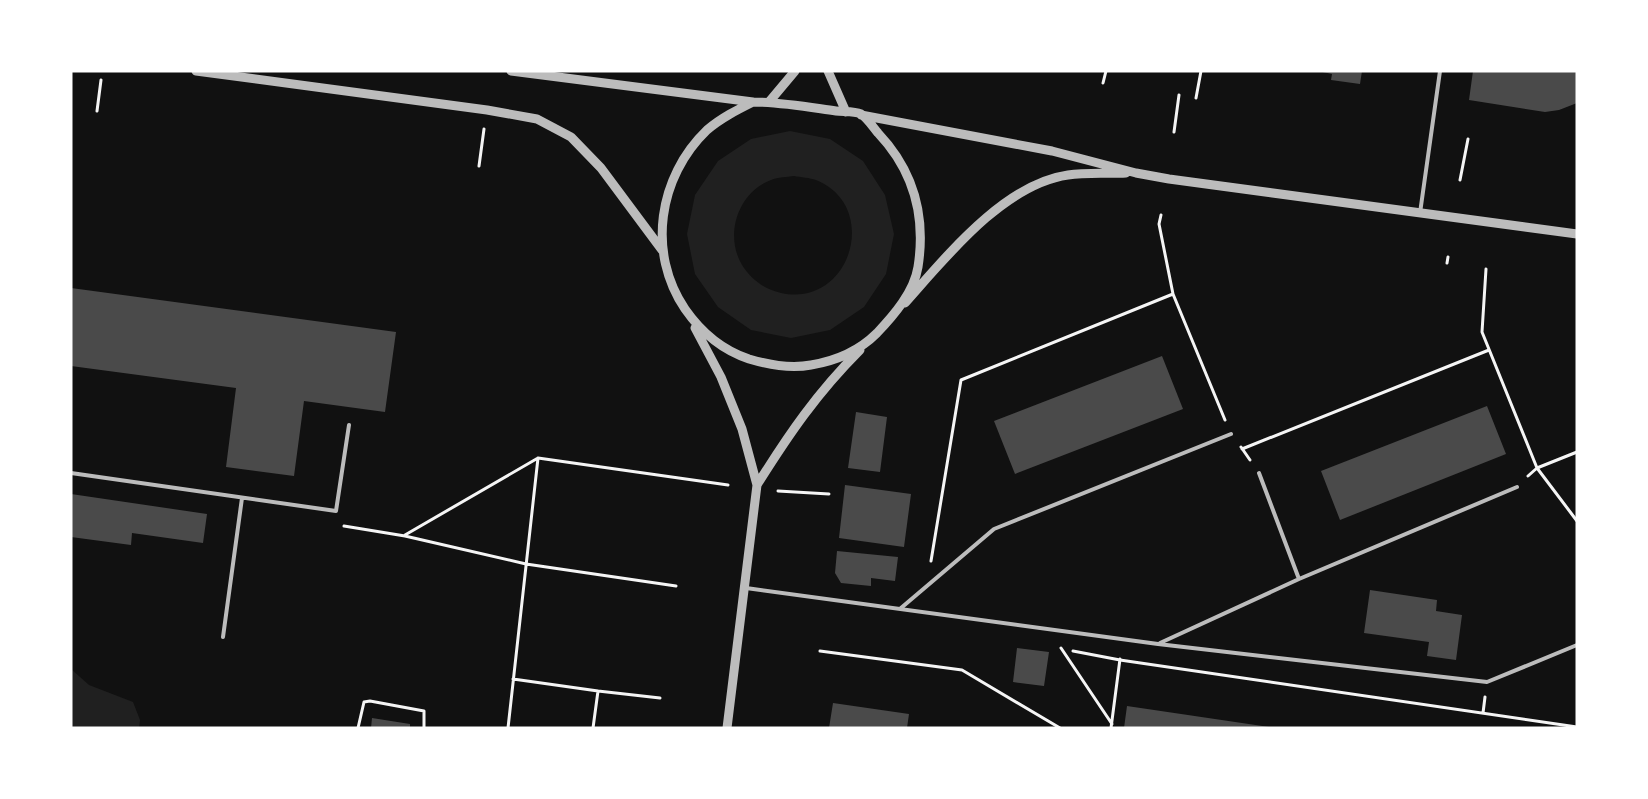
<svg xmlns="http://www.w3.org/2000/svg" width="1648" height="799" viewBox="0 0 1648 799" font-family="'Crimson Pro',serif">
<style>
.green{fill:#202020;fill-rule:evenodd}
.building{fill:#4a4a4a}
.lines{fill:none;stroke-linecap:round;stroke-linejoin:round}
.path{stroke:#f5f5f5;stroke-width:3}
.service{stroke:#bcbcbc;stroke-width:4}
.tertiary{stroke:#bcbcbc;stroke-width:9}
</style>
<rect width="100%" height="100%" fill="#111"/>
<path class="green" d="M790 131 830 139 863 161 885 195 894 234 886 274 864 307 830 330 791 338 751 330 718 307 695 274 687 234 695 195 718 161 751 139ZM794 176C801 177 810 178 816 180 881 206 851 308 781 293 764 289 752 280 742 265 724 235 738 192 771 180 778 177 787 177 794 176Z
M71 669 89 685 133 702 140 720 139 728H71Z"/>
<path class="building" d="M1318 71H1362L1360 84 1331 80 1332 74Z
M1473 71H1577V103L1559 110 1545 112 1469 100Z
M71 288 396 332 385 412 304 401 294 476 226 467 236 388 71 366Z
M1162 356 1183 409 1015 474 994 421Z
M1487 406 1506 454 1340 520 1321 471Z
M856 412 887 417 880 472 848 468Z
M845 485 911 494 904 547 839 538Z
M71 494 207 514 203 543 132 533 131 545 71 537Z
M837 551 898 557 895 581 871 578V586L841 583 835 573Z
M1370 590 1437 600 1436 611 1462 615 1456 660 1427 656 1429 642 1364 633Z
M1017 648 1049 652 1044 686 1013 682Z
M833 703 909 714 907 728H829Z
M1127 706 1269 727V728H1124Z
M372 718 410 724V728H371Z"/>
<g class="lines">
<path class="path" d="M1103 83 1106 71
M1196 98 1201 71
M97 111 101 80
M1174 132 1179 95
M479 166 484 129
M1460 180 1468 139
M1161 215 1159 224 1173 294 1225 420
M1447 263 1448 257
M1486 269 1482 332 1537 468 1577 521
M1241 447 1250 460
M1242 449 1489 350
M1528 476 1537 468 1577 452
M778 491 829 494
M344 526 405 536 526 564 676 586
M405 535 538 458
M931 561 961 380 1173 294
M1061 648 1112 724
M820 651 962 670 1060 728
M1073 651 1120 660 1577 727
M513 679 598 691
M1483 713 1485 697
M358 728 364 702 370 701 424 711V728
M508 728 538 458 728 485
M593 728 598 691 660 698
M1111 728 1120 659"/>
<path class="service" d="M1420 213 1440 71
M71 473 336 511 349 425
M1259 473 1299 579
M746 588 1158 644 1487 682 1577 645
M901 608 994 529 1231 434
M223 637 242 498
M1160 643 1299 579 1517 487"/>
<path class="tertiary" d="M196 71 487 110 537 119 571 137 601 168 662 250
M511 71 753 102
M828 71 846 112
M753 102C781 102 808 107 836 111 843 112 854 111 861 114 867 118 873 127 878 133 913 170 926 216 918 267 914 292 894 315 877 333 859 351 835 361 811 365 790 369 769 365 749 359 722 350 701 332 685 309 647 253 658 177 707 130 721 118 737 110 753 102Z
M769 102 795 71
M861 115 1052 151 1136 173 1169 179 1577 234
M905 303C946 257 1004 184 1068 175 1087 172 1107 174 1126 173
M695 328 721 377 742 429 757 485 727 728
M757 485C789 434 817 393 860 350"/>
</g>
<rect width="1648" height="799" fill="none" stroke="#ffffff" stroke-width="145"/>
</svg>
